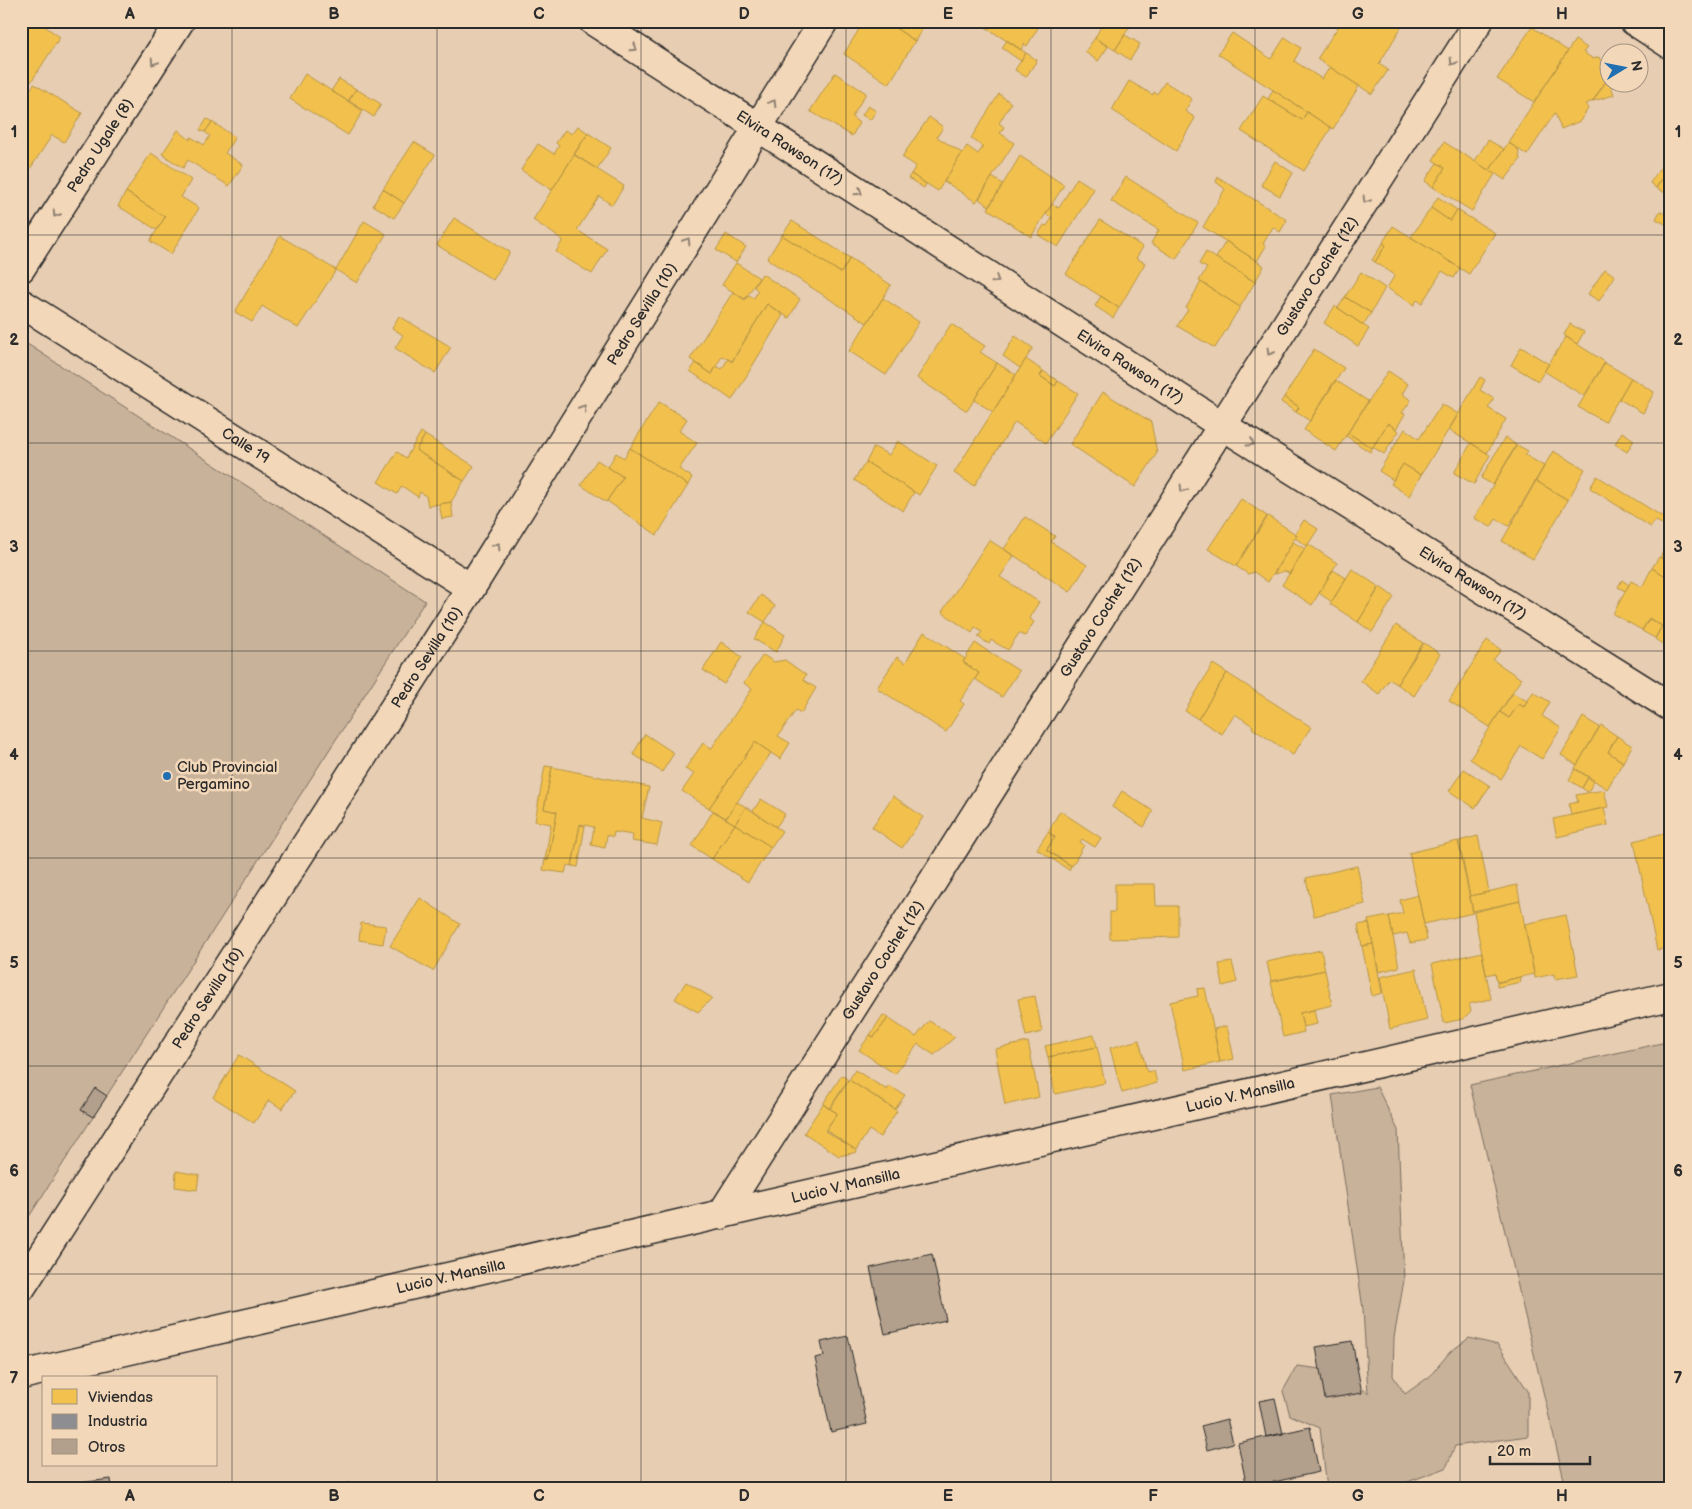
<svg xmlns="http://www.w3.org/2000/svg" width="1692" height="1509" viewBox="0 0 1692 1509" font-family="'Balsamiq Sans',sans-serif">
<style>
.green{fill:#c8b29a;stroke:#7a6e62}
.homes{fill:#f2c14e;stroke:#b69444}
.industry{fill:#8d8d92;stroke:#707073}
.building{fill:#b2a08c;stroke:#2b2b2b}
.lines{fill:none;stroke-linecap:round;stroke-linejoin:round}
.minor-casing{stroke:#2b2b2b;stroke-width:31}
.minor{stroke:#f3d7b9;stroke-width:28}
.oneway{stroke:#8f8172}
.grid{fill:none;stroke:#2b2b2b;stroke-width:1;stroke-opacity:0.55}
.poi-dot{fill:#1f6fb2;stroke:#f3d7b9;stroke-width:2}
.labels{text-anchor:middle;stroke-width:5;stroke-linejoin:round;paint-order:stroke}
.street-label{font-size:15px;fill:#2b2b2b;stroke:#f3d7b9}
.poi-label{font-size:15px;fill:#2b2b2b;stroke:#f3d7b9;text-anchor:start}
.neatline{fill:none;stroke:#2b2b2b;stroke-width:2}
.grid-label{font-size:16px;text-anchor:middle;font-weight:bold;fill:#2b2b2b}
</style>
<rect width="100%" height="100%" fill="#e7cdb1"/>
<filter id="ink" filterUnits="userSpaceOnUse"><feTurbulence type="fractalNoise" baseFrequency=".02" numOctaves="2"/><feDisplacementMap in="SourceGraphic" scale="10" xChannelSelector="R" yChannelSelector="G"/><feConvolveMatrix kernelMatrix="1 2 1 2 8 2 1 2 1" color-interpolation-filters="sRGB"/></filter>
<g filter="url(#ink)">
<path class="green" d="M21 340 425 601 21 1229Z
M1671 1041V1488H1566L1470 1085Z
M1377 1087 1398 1130 1404 1280 1394 1338 1393 1376 1405 1394 1429 1377 1450 1352 1469 1338 1498 1345 1528 1391V1436L1455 1446 1446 1468 1391 1488H1327L1320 1428 1290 1415 1283 1391 1297 1366 1337 1371 1368 1393 1363 1309 1332 1095Z"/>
<path class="homes" d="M21 21H37L60 37 31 82 21 76Z
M864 21H885L915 41 889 84 844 54Z
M885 21H927L915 41Z
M976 21H1042L1027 46 1024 44 1021 50Z
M1104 21H1133L1115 50 1095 38Z
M1342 21H1405L1379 64 1388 70 1372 94 1317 59Z
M1532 27 1568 51 1534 102 1497 79Z
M1232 33 1271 59 1285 37 1301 48 1294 61 1322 79 1330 67 1359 86 1333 129 1218 54Z
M1125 35 1140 44 1130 60 1115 50Z
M1095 38 1108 47 1098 61 1085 52Z
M1007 40 1026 53 1021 61 1002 48Z
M1575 40 1587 48 1583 52 1593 59 1599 57 1608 78 1593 101 1586 104 1588 109 1580 121 1561 129 1555 113 1527 155 1508 142Z
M1026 53 1037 60 1026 77 1015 70Z
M835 73 866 93 852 117 859 123 852 136 810 111Z
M305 74 363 111 348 135 290 99Z
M1608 78 1614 95 1593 101Z
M339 79 356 89 348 101 331 91Z
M1129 81 1153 95 1154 92 1157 94 1165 82 1192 99 1185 111 1195 118 1176 151 1112 110Z
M34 84 82 113 64 142 52 135 28 172 21 168V103Z
M356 89 381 104 374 117 349 101Z
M1273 90 1307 112 1302 120 1268 99Z
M999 94 1011 103 999 123 1004 127 1000 133 1014 143 976 202 944 181 967 146 978 154 983 147 971 138Z
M1263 96 1302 120 1307 112 1331 128 1304 171 1241 131Z
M868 106 876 111 870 120 862 115Z
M929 117 943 127 937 137 962 153 938 191 911 174 916 166 902 157Z
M207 119 212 122 205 132 200 130Z
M212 122 235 137 225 153 243 165 229 186 188 160 183 168 162 154 178 130 190 140 191 137 204 145 210 136 205 132Z
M578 126 588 133 552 190 521 170 538 144 554 154 559 146 556 143 565 130 572 134Z
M588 133 611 148 597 169 574 154Z
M1488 140 1504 149 1489 171 1475 161Z
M414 142 435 155 404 203 383 189Z
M1444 142 1495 174 1472 211 1433 187 1445 168 1433 160Z
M1508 143 1518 149 1520 160 1505 180 1490 170Z
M1671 152V165L1656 188 1650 183Z
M151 153 191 180 181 197 199 208 171 254 150 241 165 217 126 192Z
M574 155 624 186 612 205 599 196 577 230 607 249 592 274 556 252 563 240 533 220Z
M1020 156 1064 185 1031 237 988 209Z
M1275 161 1293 173 1280 196 1261 185Z
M1437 163 1445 168 1433 187 1425 181Z
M1671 165V193L1667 190 1665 193 1656 188Z
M911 174 926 184 924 188 908 178Z
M992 177 1003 184 989 206 979 199Z
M1126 177 1198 223 1176 259 1151 243 1159 230 1111 201Z
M1218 177 1287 220 1280 232 1273 227 1263 244 1266 246 1257 261 1203 227 1225 189 1216 182Z
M1077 178 1094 189 1058 247 1038 235 1044 225 1047 226 1052 218 1046 214 1052 204 1059 208Z
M383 189 404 203 394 218 373 205Z
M126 192 165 217 157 230 118 206Z
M1438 197 1457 210 1450 221 1431 208Z
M1431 208 1450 221 1457 210 1495 233 1469 274 1411 237Z
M1660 211 1671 217V227L1656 219Z
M454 218 510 252 493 280 437 245Z
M1100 220 1143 247 1136 258 1145 263 1119 308 1066 274Z
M364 221 386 234 357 283 336 270Z
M792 221 850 258 841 273 782 235Z
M1393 226 1460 268 1454 278 1442 271 1422 303 1417 300 1414 305 1387 288 1395 275 1375 262 1386 245 1383 242Z
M726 234 746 247 736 262 716 250Z
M782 235 841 273 850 258 891 285 867 323 767 259Z
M280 236 336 270 298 328 262 306 252 322 235 312Z
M1226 241 1264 266 1255 282 1216 258Z
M1383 243 1386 245 1375 262 1372 260Z
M1206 252 1255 282 1240 307 1199 281 1207 268 1199 264Z
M736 263 759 278 745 299 722 285Z
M1605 269 1615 276 1599 301 1588 294Z
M1361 272 1385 288 1371 313 1345 297Z
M762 274 800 299 789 318 767 304 732 361 722 356 712 374 690 359 733 292 745 300 749 295 754 298 758 291 754 287Z
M1201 282 1240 307 1215 348 1177 326 1188 310 1186 308Z
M1101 296 1119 308 1113 318 1095 306Z
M1345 297 1371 313 1363 325 1338 308Z
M883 298 919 322 886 375 849 351Z
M767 304 783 315 732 400 690 371 696 363 712 374 716 366 722 369 728 359 732 362Z
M1335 306 1369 329 1358 346 1324 323Z
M399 316 451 347 435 373 395 348 403 335 392 328Z
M951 324 985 346 980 352 997 363 967 411 917 378Z
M1570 324 1584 332 1577 344 1564 335Z
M1015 336 1033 348 1020 368 1003 356Z
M1566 337 1605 362 1584 396 1544 371Z
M1521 347 1549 364 1538 381 1511 365Z
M1314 349 1344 368 1310 421 1296 412 1299 407 1284 397Z
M1026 359 1043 371 1040 376 1055 386 1058 381 1078 393 1046 443 1015 422 974 486 954 473Z
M997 363 1016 375 993 412 974 400Z
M1605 363 1631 378 1605 422 1578 407Z
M1043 371 1058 381 1055 386 1040 376Z
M1388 371 1408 384 1402 394 1411 400 1402 413 1405 414 1396 429 1388 423 1372 448 1348 433Z
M1480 377 1485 380 1480 390 1494 399 1488 408 1506 419 1487 453 1449 430Z
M1631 378 1654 392 1643 413 1619 399Z
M1335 380 1368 401 1336 451 1304 430Z
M1103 392 1151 422 1157 453 1135 487 1070 444Z
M1284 397 1299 407 1296 412 1281 402Z
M659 402 687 419 679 431 697 443 679 469 692 477 688 485 630 448Z
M1442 404 1458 414 1421 475 1403 464 1393 480 1379 471 1405 429 1419 439Z
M1388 423 1399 431 1384 454 1373 447Z
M421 432 425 435 416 450 464 481 451 502 428 506 426 496 420 492 418 497 402 486 397 494 378 482 397 452 406 458Z
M1622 432 1634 440 1627 452 1615 444Z
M1348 433 1372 448 1370 452 1346 436Z
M425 435 474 466 464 481 416 450Z
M1505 437 1516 445 1493 485 1481 478Z
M898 441 937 466 919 495 866 462 874 447 889 455Z
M1471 443 1490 455 1474 484 1454 473Z
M1517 445 1528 451 1525 455 1544 466 1509 526 1496 519 1491 527 1474 518Z
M630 448 688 485 657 535 607 501 623 477 608 467 616 453 624 458Z
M1553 451 1585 469 1568 500 1536 481Z
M597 460 623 477 606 502 581 485Z
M866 462 914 492 903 511 854 480Z
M1403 464 1421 475 1409 496 1391 484Z
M1597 476 1671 522V530L1655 520 1651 527 1590 488Z
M1536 481 1568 500 1533 559 1502 541Z
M1241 499 1267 516 1236 566 1208 549Z
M451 502 453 517 442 519 439 504Z
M1268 516 1297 535 1268 582 1254 572 1248 574 1236 566Z
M1025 517 1055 536 1051 542 1087 565 1070 592 1004 549Z
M1304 520 1318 529 1307 546 1295 538 1297 535 1295 534Z
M1671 539V564L1660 557Z
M989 540 1014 556 1000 577 1039 602 1029 618 1034 622 1025 636 1019 633 1008 650 991 640 989 644 978 637 982 632 975 627 972 633 942 612Z
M1293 542 1305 549 1290 574 1285 571 1274 574Z
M1308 544 1337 563 1312 605 1282 585Z
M1659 557 1671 564V579L1652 568Z
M1652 568 1671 579V640L1667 647 1655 639 1662 626 1649 618 1642 630 1613 614 1631 581 1642 587Z
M1352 569 1379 587 1358 622 1330 604Z
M1333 570 1346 578 1332 602 1319 593Z
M1622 580 1629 585 1625 591 1618 587Z
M1380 587 1394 597 1372 632 1358 622Z
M761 595 775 606 765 622 749 612Z
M1649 619 1662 626 1655 638 1642 631Z
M765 622 785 635 776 652 754 639Z
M1396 625 1423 643 1397 684 1389 679 1379 694 1361 681Z
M924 632 965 659 963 662 979 673 960 701 964 704 946 732 877 688 897 657 905 663Z
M1487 640 1501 650 1493 660 1521 679 1490 727 1449 701Z
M721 642 742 657 724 684 703 670Z
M975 643 1019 671 1002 697 975 679 979 673 963 662Z
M1424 643 1440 654 1414 696 1397 684Z
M763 655 774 662 785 660 806 675 803 680 816 688 801 713 796 710 778 736 790 743 780 759 755 742 709 808 682 791 694 774 685 769 703 743 711 749 752 689 744 683Z
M1213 664 1227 673 1198 719 1185 711Z
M1227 673 1311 727 1293 755 1252 728 1253 726 1235 714 1222 734 1198 719Z
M1533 692 1550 702 1542 716 1561 728 1542 759 1521 746 1501 779 1470 759 1500 712 1509 718 1519 704 1524 707Z
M1513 693 1527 701 1524 707 1519 704 1509 718 1500 712Z
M1583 717 1599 727 1577 765 1561 755Z
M1601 725 1617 736 1608 752 1623 762 1607 789 1575 768Z
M645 734 674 753 662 772 633 754Z
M1617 736 1632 746 1623 762 1608 752Z
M755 742 771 753 726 818 709 808Z
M545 766 552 767 544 809 557 812 548 860H545L551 824 535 821Z
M552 767 649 787 642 818 662 823 657 845 632 841 633 835 614 832 613 837 607 835 605 848 591 845 594 827 580 824 572 866 567 865 565 873 543 870 545 860 548 861 557 812 544 809Z
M1464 769 1490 786 1475 808 1449 791Z
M1575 769 1588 777 1582 788 1569 780Z
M1588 778 1594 781 1588 792 1582 788Z
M1604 790 1608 807 1571 815 1569 804 1578 802 1576 795Z
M1122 791 1153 811 1144 827 1112 807Z
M893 796 923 817 902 848 872 827Z
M761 799 785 814 776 827 753 811Z
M737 802 746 807 735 824 726 819Z
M746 807 782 831 771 847 735 824Z
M1604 808 1608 825 1557 837 1553 819Z
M713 811 735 824 712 859 692 846Z
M1060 811 1101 838 1095 847 1082 839 1080 842 1084 845 1072 866 1047 850 1055 837 1048 832Z
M735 824 771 847 748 882 712 859Z
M580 825 585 826 578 867 572 866Z
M1048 832 1055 837 1046 850 1071 866 1069 870 1037 849Z
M1668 832 1671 843V947L1657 950 1634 841Z
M1478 836 1489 892 1470 896 1459 841Z
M1458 841 1473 913 1424 924 1409 853Z
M1357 866 1365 904 1314 916 1306 878Z
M1115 884H1155L1156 906H1178V937L1110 939V912H1115Z
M1517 885 1520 901 1473 911 1470 896Z
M1418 895 1427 940 1410 943 1407 933 1393 936 1389 916 1403 913 1400 900Z
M420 898 460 924 433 971 390 946Z
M1520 901 1534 974 1497 982 1495 973 1486 975 1474 912Z
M1566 915 1578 975 1555 979 1554 974 1535 978 1525 924Z
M1389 916 1399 967 1379 972 1368 920Z
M361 923 386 926 383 944 359 940Z
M1369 923 1373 944 1362 946 1358 925Z
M1373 944 1382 993 1372 996 1362 946Z
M1321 950 1325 970 1271 981 1267 962Z
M1482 952 1491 999 1469 1004 1471 1011 1463 1019 1444 1023 1432 964Z
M1232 962 1237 982 1223 986 1219 964Z
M1416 969 1427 1020 1390 1029 1380 977Z
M1325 970 1332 1005 1300 1013 1304 1032 1283 1037 1271 982Z
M1520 977 1521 982 1497 987V983Z
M686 982 712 998 698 1012 675 999Z
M1205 988 1220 1062 1185 1070 1170 1002 1198 996 1197 989Z
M1035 996 1042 1032 1026 1036 1018 999Z
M1314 1010 1317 1024 1303 1027 1300 1013Z
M883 1015 888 1018 874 1037 870 1035Z
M888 1018 916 1037 929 1021 955 1037 934 1055 918 1044 895 1074 859 1050 870 1035 874 1037Z
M1227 1026 1234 1059 1220 1062 1214 1029Z
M1094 1035 1097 1047 1048 1057 1045 1046Z
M1139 1040 1147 1072 1154 1071 1157 1083 1122 1093 1110 1048Z
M1028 1042 1039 1097 1005 1105 995 1049Z
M1097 1047 1105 1083 1055 1094 1048 1057Z
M239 1055 295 1091 282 1109 269 1100 254 1123 213 1097Z
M855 1070 887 1090 889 1086 905 1095 895 1109 849 1080Z
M842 1075 848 1080 829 1109 823 1104Z
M849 1080 897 1111 880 1137 869 1130 856 1150 826 1130 837 1113 830 1109Z
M823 1104 837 1113 825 1131 856 1150 857 1152 839 1156 804 1133Z
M176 1171 199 1175 197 1190 175 1187Z"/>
<path class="industry" d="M350 1483 351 1488H306Z"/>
<path class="building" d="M95 1088 107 1096 93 1117 81 1110Z
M932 1254 946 1320 885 1334 870 1268Z
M848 1336 867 1424 831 1432 815 1358 824 1356 821 1342Z
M1352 1341 1362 1393 1325 1399 1316 1347Z
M1275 1398 1283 1434 1266 1437 1259 1401Z
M1227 1419 1233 1443 1207 1450 1201 1426Z
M1310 1427 1319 1472 1247 1488 1238 1443Z
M111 1479 112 1488H39Z"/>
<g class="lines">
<defs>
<g id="minor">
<path id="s1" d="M593 21 1223 426 1671 707"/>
<path d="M1634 21 1671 45"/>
<path id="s2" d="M21 268 180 21"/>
<path id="s3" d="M21 303 471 588"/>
<path id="s4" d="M721 1215 1479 21"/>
<path id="s5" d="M21 1288 471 588 824 21"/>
<path id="s6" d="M21 1375 1671 996"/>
</g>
</defs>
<use href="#minor" class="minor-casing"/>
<use href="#minor" class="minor"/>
</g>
<defs><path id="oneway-chevron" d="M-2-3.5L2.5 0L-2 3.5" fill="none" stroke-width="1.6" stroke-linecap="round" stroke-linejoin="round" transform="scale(1.25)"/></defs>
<g class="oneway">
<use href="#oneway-chevron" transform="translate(634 48) rotate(33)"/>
<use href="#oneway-chevron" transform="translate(154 62) rotate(123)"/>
<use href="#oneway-chevron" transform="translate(1453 62) rotate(122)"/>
<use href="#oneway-chevron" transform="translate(773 103) rotate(-58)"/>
<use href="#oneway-chevron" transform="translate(859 192) rotate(33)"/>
<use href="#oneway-chevron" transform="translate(1366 200) rotate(122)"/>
<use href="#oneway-chevron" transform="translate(56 214) rotate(123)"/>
<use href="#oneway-chevron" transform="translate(687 241) rotate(-58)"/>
<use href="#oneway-chevron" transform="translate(996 280) rotate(33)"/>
<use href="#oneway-chevron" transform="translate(1270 352) rotate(122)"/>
<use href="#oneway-chevron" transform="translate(583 408) rotate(-58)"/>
<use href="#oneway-chevron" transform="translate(1251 443) rotate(32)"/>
<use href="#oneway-chevron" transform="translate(1183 489) rotate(122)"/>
<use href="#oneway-chevron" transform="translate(497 546) rotate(-58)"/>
</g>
</g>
<path class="grid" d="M232 21V1488M437 21V1488M641 21V1488M846 21V1488M1051 21V1488M1255 21V1488M1460 21V1488M21 235H1671M21 443H1671M21 651H1671M21 858H1671M21 1066H1671M21 1274H1671"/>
<circle class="poi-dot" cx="167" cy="776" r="5"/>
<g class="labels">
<g class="street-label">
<text dy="5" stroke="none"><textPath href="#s2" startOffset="146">Pedro Ugale (8)</textPath></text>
<text dy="5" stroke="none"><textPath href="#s1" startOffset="234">Elvira Rawson (17)</textPath></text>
<text dy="5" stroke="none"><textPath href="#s4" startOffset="1112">Gustavo Cochet (12)</textPath></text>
<text dy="5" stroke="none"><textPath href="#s5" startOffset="1155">Pedro Sevilla (10)</textPath></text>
<text dy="5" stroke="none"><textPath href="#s1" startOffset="639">Elvira Rawson (17)</textPath></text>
<text dy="5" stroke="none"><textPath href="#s3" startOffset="266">Calle 19</textPath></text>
<text dy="5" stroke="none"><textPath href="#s1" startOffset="1044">Elvira Rawson (17)</textPath></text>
<text dy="5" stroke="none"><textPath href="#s4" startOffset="708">Gustavo Cochet (12)</textPath></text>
<text dy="5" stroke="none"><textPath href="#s5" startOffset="750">Pedro Sevilla (10)</textPath></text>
<text dy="5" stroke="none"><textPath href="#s4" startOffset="302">Gustavo Cochet (12)</textPath></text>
<text dy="5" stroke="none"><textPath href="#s5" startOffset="345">Pedro Sevilla (10)</textPath></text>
<text dy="5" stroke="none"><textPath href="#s6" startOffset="1251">Lucio V. Mansilla</textPath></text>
<text dy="5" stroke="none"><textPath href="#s6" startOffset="846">Lucio V. Mansilla</textPath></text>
<text dy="5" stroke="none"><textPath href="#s6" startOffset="441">Lucio V. Mansilla</textPath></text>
</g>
<g class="poi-label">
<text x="177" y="772">Club Provincial<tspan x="177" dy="17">Pergamino</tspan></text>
</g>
</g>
<rect width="1692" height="1509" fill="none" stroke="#f3d7b9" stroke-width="55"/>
<rect x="42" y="1376" width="175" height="90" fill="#f3d7b9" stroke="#a39280"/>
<rect x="52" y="1389" width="25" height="15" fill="#f2c14e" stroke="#a39280"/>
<text x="88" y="1402" font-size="15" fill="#2b2b2b">Viviendas</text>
<rect x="52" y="1414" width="25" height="15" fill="#8d8d92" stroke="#a39280"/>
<text x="88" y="1426" font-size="15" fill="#2b2b2b">Industria</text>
<rect x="52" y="1439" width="25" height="15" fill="#b2a08c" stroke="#a39280"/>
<text x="88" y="1452" font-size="15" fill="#2b2b2b">Otros</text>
<g transform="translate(1624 68) rotate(80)"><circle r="24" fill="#f3d7b9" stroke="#a39280"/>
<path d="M0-4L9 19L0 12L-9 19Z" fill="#1f6fb2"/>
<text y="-8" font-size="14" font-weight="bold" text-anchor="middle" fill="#2b2b2b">N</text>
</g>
<path d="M1490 1456v8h100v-8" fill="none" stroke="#2b2b2b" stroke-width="2.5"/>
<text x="1497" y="1456" font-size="15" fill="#2b2b2b" stroke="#f3d7b9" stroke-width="4" paint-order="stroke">20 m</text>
<rect x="28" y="28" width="1636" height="1454" class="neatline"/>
<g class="grid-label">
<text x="130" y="19">A</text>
<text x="334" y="19">B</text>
<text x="539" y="19">C</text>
<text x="744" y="19">D</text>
<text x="948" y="19">E</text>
<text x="1153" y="19">F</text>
<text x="1358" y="19">G</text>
<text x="1562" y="19">H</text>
<text x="14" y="137">1</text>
<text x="1678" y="137">1</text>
<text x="14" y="345">2</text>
<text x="1678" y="345">2</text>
<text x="14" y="552">3</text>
<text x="1678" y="552">3</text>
<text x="14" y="760">4</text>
<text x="1678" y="760">4</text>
<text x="14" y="968">5</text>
<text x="1678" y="968">5</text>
<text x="14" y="1176">6</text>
<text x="1678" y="1176">6</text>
<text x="14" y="1383">7</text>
<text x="1678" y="1383">7</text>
<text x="130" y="1501">A</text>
<text x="334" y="1501">B</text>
<text x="539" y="1501">C</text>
<text x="744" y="1501">D</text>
<text x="948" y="1501">E</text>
<text x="1153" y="1501">F</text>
<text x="1358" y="1501">G</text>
<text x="1562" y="1501">H</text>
</g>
</svg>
